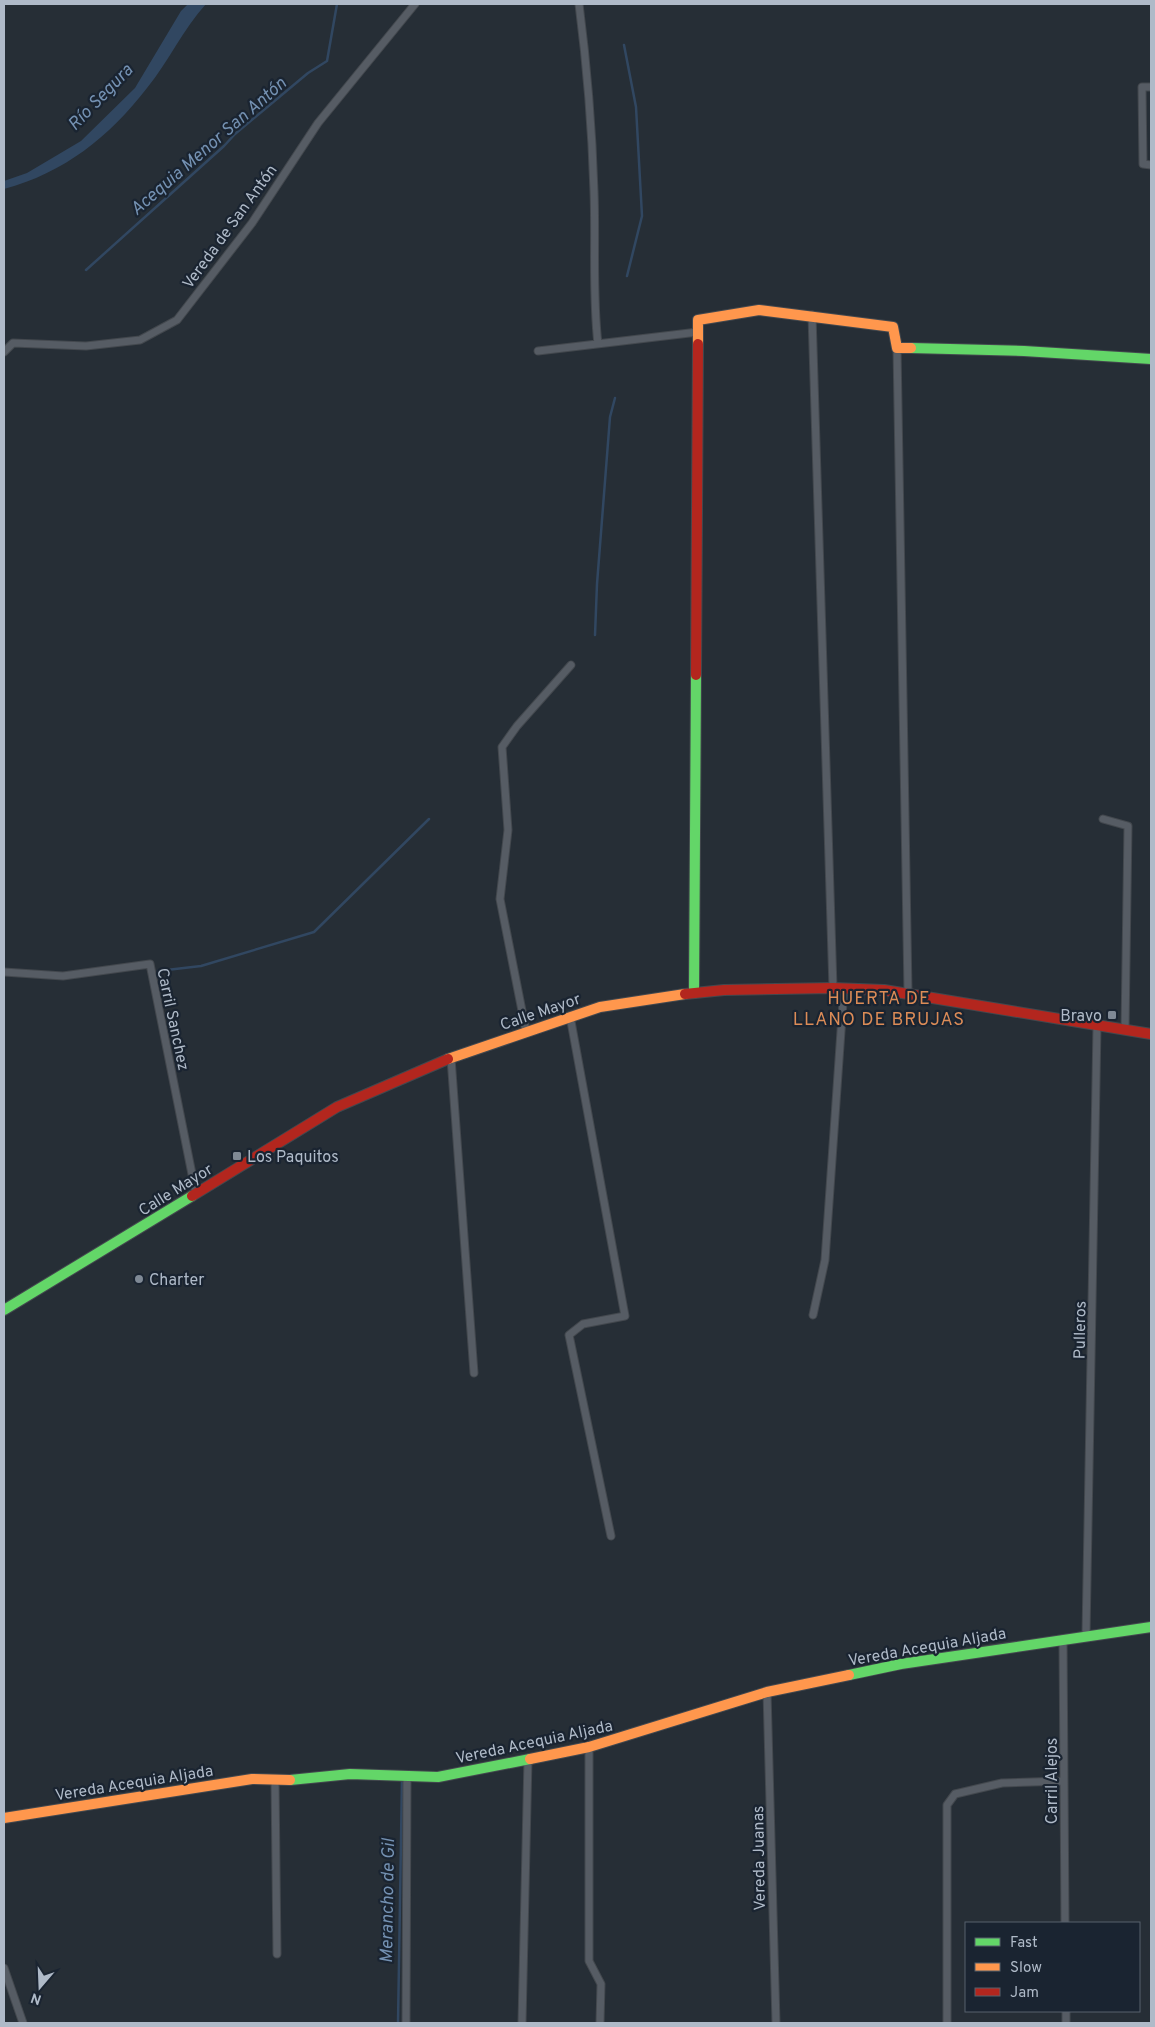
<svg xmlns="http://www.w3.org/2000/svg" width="1155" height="2027" viewBox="0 0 1155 2027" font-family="Overpass,sans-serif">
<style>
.water{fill:#314761}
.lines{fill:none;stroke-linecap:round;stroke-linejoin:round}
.stream{stroke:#314761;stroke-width:2.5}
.street-casing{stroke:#43484e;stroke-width:9}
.fast-casing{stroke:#43484e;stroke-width:12}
.slow-casing{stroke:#43484e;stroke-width:12}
.jam-casing{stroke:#43484e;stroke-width:12}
.street{stroke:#565c64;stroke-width:7}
.fast{stroke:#63d668;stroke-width:10}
.slow{stroke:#ff974d;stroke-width:10}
.jam{stroke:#b3261e;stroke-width:10}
.poi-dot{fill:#7f8995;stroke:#1a2431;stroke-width:2}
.labels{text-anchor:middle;stroke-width:4.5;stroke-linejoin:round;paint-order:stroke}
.street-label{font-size:16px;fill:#afbac8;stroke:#1a2431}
.poi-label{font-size:16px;fill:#afbac8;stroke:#1a2431;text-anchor:start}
.water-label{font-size:18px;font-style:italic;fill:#7491b2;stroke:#1a2431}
.neighbourhood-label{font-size:18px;letter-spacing:1px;fill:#dc8c57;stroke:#1a2431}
</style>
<rect width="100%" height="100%" fill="#262e36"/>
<path class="water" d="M188 4H206C183 29 169 61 147 88 109 137 64 173 4 189V181L27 173 81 141 135 88 181 11Z"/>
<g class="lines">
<path class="stream" d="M624 45 636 107 642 216 627 276
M86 270 224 146 235 134 308 73 327 61 337 4
M595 635 597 584 610 417 615 398
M158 971 201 966 314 932 429 819
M398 2023 402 1779"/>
<defs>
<path id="street" d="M579 4C587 66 592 128 594 191 596 242 592 293 598 344
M1151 87H1142L1143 164 1151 165
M812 315 833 988
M897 348 908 992
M538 351 698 332
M4 352 13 343 86 346 140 340 177 320 252 223 318 123 415 4
M1103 819 1128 826 1125 1030
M4 972 63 976 150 964 196 1194
M570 1016 625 1316 583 1324 569 1335 611 1536
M526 1031 500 899 508 830 502 747 517 726 571 665
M451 1058 474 1373
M813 1315 825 1260 844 988
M1086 1635 1097 1026
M1063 1639 1065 1923
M767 1692 776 2023
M589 1747V1961L601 1984 600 2023
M275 1781 277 1954
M4 1968 23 2023
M1066 2011V2023
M406 2023 407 1775
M522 2023 528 1759
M947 2023V1805L955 1794 1002 1783 1064 1781"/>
<path id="fast" d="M911 348 1024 351 1151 359
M694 993 696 675
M4 1310 192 1196
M849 1675 901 1664 1151 1627
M290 1780 350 1774 438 1777 530 1759"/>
<path id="slow" d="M698 344V320L759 310 893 327 897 348H911
M448 1059 600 1007 685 994
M530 1759 589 1747 767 1692 849 1675
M4 1818 252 1779 290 1780"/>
<path id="jam" d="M696 675 698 344
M685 994 724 990 833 988 884 990 1151 1034
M192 1196 337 1107 448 1059"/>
</defs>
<use href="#street" class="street-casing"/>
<use href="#fast" class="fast-casing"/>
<use href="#slow" class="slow-casing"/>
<use href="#jam" class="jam-casing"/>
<use href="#street" class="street"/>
<use href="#fast" class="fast"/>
<use href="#slow" class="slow"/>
<use href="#jam" class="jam"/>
</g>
<g class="poi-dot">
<rect x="1107" y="1010" width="10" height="10" rx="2.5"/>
<rect x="232" y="1151" width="10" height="10" rx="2.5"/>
<circle cx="139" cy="1279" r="5"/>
</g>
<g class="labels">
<g class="street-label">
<text transform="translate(229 226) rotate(-54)" y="6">Vereda de San Antón</text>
<text transform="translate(540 1011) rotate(-19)" y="6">Calle Mayor</text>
<text transform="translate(174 1019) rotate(78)" y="6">Carril Sanchez</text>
<text transform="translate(175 1189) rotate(-32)" y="6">Calle Mayor</text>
<text transform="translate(1079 1330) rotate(-89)" y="6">Pulleros</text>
<text transform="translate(927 1646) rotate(-10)" y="6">Vereda Acequia Aljada</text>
<text transform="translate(534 1741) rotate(-12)" y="6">Vereda Acequia Aljada</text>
<text transform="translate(1051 1781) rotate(-90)" y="6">Carril Alejos</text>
<text transform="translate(134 1782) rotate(-9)" y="6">Vereda Acequia Aljada</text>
<text transform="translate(758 1858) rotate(-91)" y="6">Vereda Juanas</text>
</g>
<g class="poi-label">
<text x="1102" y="1021" text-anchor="end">Bravo</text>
<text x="247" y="1162">Los Paquitos</text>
<text x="149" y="1285">Charter</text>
</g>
<g class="water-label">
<text transform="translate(100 97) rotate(-46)" y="6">Río Segura</text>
<text transform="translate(208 146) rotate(-41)" y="6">Acequia Menor San Antón</text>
<text transform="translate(387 1901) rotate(-89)" y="6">Merancho de Gil</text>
</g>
<g class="neighbourhood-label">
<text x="879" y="1004">HUERTA DE<tspan x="879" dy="21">LLANO DE BRUJAS</tspan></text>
</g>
</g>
<rect width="1155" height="2027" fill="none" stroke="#afbac8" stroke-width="10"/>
<rect x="965" y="1922" width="175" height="90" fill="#1a2431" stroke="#56606d"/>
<rect x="975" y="1938" width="25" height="8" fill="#63d668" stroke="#56606d"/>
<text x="1010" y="1947" font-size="15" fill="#afbac8">Fast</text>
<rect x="975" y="1963" width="25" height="8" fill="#ff974d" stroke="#56606d"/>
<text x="1010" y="1972" font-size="15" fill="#afbac8">Slow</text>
<rect x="975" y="1988" width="25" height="8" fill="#b3261e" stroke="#56606d"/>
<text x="1010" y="1997" font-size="15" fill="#afbac8">Jam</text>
<g transform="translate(40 1987) rotate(199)" stroke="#1a2431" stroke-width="4" paint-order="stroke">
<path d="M0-4L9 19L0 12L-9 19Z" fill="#afbac8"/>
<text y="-8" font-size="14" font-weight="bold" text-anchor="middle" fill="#afbac8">N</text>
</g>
</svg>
